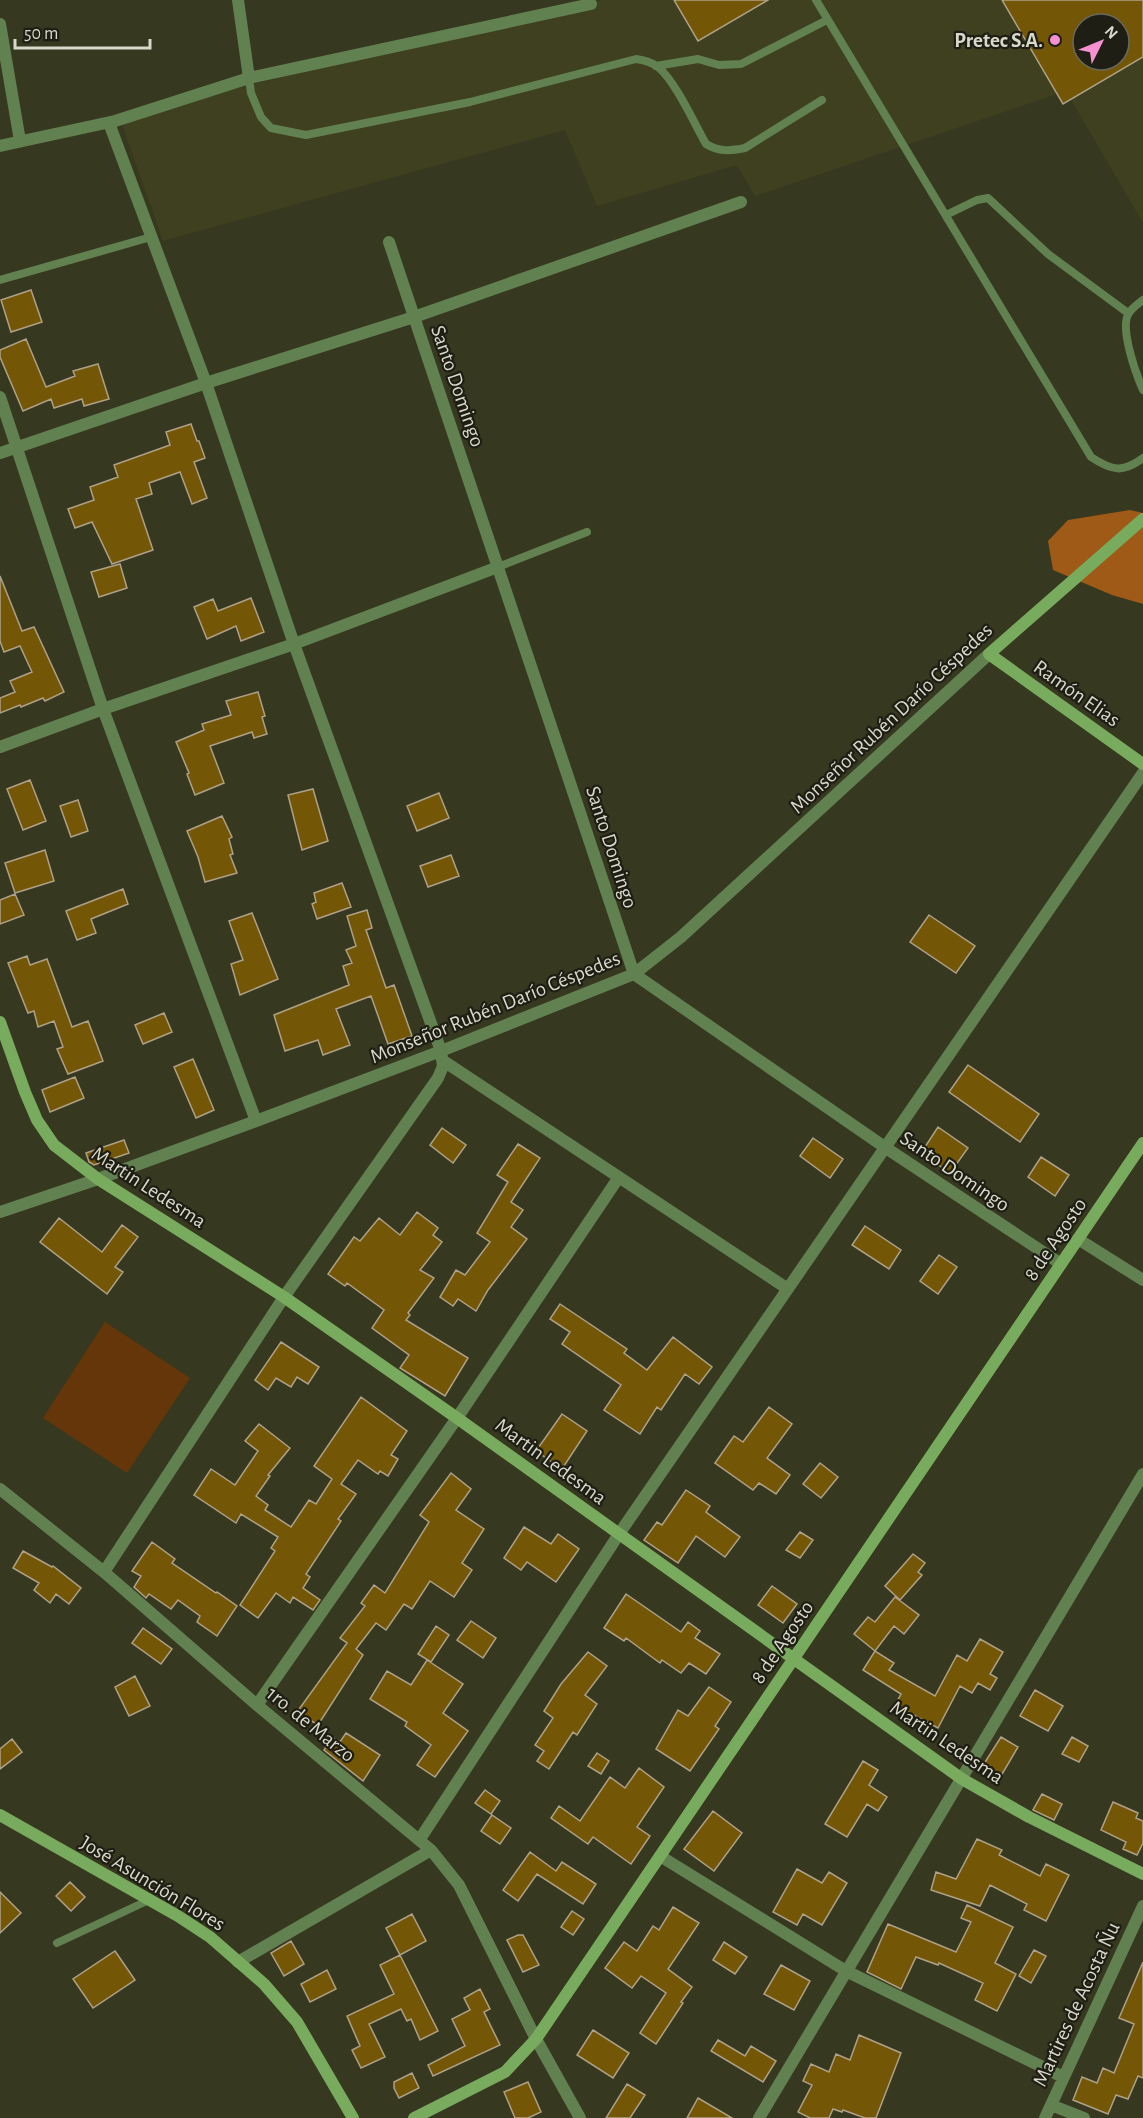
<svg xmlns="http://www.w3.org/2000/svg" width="1143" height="2118" viewBox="0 0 1143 2118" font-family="'Alegreya Sans',sans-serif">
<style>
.built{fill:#3f4020;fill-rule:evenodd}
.green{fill:#64360a}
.forest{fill:#9e5a16}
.building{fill:#745607;stroke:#aea187;stroke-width:1.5;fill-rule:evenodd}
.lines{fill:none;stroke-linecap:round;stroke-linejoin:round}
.lane{stroke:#618151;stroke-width:8}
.street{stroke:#618151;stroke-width:12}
.secondary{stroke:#78ab5d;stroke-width:12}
.poi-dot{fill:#f690d1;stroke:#1e1e14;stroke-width:2}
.labels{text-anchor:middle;stroke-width:4.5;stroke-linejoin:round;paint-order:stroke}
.poi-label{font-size:21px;font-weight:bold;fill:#d8d9ca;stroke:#1e1e14;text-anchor:end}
.street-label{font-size:21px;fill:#d8d9ca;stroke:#1e1e14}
</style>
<rect width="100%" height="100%" fill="#373820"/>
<path class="built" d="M603 0H1143V223L1066 91 755 196 737 165 597 206 565 130 163 241 119 116ZM1083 24H1119V60H1083Z"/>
<path class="green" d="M105 1322 190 1378 127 1473 43 1418Z"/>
<path class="forest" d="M1130 510 1143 513V604L1112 595 1053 570 1048 541 1068 520Z"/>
<path class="building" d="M674 0H768L698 41Z
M1002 0H1143V57L1063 104ZM1083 24H1119V60H1083Z
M31 290 42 322 11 332 1 300Z
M26 339 46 387 75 376 73 371 98 364 109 399 84 406 82 399 54 408 51 399 23 411 0 357V350Z
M191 424 197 441H199L205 458 194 462 207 498 192 504 180 472 149 483 152 494 136 499 153 550 112 564 92 522 75 528 68 509 94 500 90 487 118 477 114 465 170 445 166 432Z
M120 564 127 588 99 597 91 572Z
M0 576 22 631 34 627 64 692 45 701 43 698 21 707 20 705 0 713V698L15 692 10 681 32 672 20 646 4 652 0 641Z
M251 598 264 632 241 641 236 626 207 639 194 607 213 599 218 611Z
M258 692 265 716 262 717 267 734 254 738 252 732 210 746 224 783 195 795 187 774 189 773 176 742 204 730 202 724 231 715 226 701Z
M30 780 46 821 23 830 7 789Z
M313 789 328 841 302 850 288 795Z
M439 793 449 818 417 831 407 806Z
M78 800 88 831 71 837 60 806Z
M222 816 232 837 229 839 233 854 230 855 237 873 205 882 198 857 187 831Z
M45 850 54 881 15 893 5 863Z
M451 855 459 876 428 887 420 866Z
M342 883 351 907 317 919 312 904 316 902 314 893Z
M123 889 128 904 91 919 96 933 77 940 66 911Z
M15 894 24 915 0 924V900Z
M367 910 372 928 366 930 386 988 394 985 412 1036 388 1044 371 996 336 1009 350 1045 323 1055 318 1040 285 1051 274 1015 349 985 343 966 352 963 346 950 356 946 347 916Z
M252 913 278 979 240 995 231 964 243 960 229 921Z
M929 915 975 946 956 973 910 942Z
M27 956 30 965 47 959 72 1027 88 1021 103 1061 68 1074 57 1049 63 1047 54 1021 38 1027 34 1011 28 1013 8 963Z
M164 1013 172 1032 143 1044 135 1025Z
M193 1059 214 1110 196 1118 174 1067Z
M968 1065 1039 1114 1020 1142 949 1092Z
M75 1077 84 1098 50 1112 42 1090Z
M938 1127 968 1148 950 1173 921 1153Z
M442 1128 466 1145 453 1163 430 1145Z
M813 1138 843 1159 830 1178 800 1156Z
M124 1140 129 1153 94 1165 89 1162 86 1153Z
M518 1144 540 1158 511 1202 523 1210 511 1227 527 1239 488 1290 476 1311 458 1299 453 1306 440 1297 456 1270 465 1275 490 1242 477 1233 508 1182 497 1175Z
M1041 1157 1069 1175 1055 1196 1028 1177Z
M417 1212 438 1228 433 1235 442 1242 420 1270 434 1278 408 1313 410 1315 406 1320 468 1358 445 1396 400 1368 409 1355 372 1328 384 1310 347 1283 345 1286 328 1274 354 1237 360 1241 379 1218 400 1235Z
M59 1218 102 1252 122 1225 138 1237 115 1267 123 1272 107 1294 40 1242Z
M865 1226 901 1250 889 1269 852 1245Z
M939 1255 957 1267 938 1294 920 1281Z
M560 1304 627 1349 624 1353 647 1370 673 1337 712 1367 699 1384 685 1374 661 1410 657 1407 640 1434 604 1410 621 1385 562 1344 570 1332 550 1319Z
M281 1342 319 1367 308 1384 297 1377 291 1387 276 1378 268 1390 255 1380Z
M361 1397 407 1431 391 1455 398 1459 388 1476 380 1471 378 1474 358 1460 341 1484 356 1494 338 1519 341 1521 306 1574 310 1577 303 1588 320 1600 313 1610 293 1597 290 1603 276 1593 258 1618 240 1605 275 1551 271 1548 278 1537 241 1514 236 1523 194 1495 211 1469 235 1485 258 1451 245 1441 259 1424 290 1448 268 1475 270 1476 256 1496 268 1505 265 1510 291 1527 309 1500 316 1504 332 1479 314 1466Z
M769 1407 792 1424 767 1458 790 1475 776 1494 759 1483 753 1490 715 1463 734 1436 743 1442Z
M562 1414 587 1431 562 1469 536 1451Z
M820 1463 838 1477 821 1498 803 1484Z
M451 1473 471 1489 456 1510 484 1529 462 1563 472 1570 454 1597 430 1581 412 1609 404 1604 386 1630 376 1623 356 1649 363 1655 318 1725 297 1712 347 1643 340 1638 365 1606 361 1603 374 1585 385 1593 429 1522 420 1515Z
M686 1490 710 1506 706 1512 740 1537 725 1557 696 1536 678 1563 644 1540 657 1522 662 1525Z
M524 1527 551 1544 558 1534 579 1549 556 1582 527 1562 521 1570 504 1558Z
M800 1532 813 1540 800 1558 786 1550Z
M152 1542 175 1559 172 1563 216 1593 217 1592 237 1606 217 1636 197 1622 200 1616 178 1600 171 1609 149 1594 146 1598 134 1587 141 1576 132 1571Z
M23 1551 52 1567 53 1566 81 1588 69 1604 56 1594 50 1603 34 1590 39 1583 13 1568Z
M913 1554 925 1563 918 1572 922 1575 900 1600 885 1586Z
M772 1586 797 1604 783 1623 758 1605Z
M626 1594 681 1632 688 1622 700 1631 695 1638 720 1654 706 1674 689 1663 681 1673 662 1660 660 1663 626 1638 624 1641 604 1628Z
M895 1597 919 1615 904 1634 894 1626 875 1651 854 1634 868 1617 875 1622Z
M471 1621 496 1638 483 1658 457 1640Z
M436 1626 449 1635 431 1662 418 1654Z
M143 1628 172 1649 161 1664 132 1643Z
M980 1639 1003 1652 990 1674 997 1678 990 1690 978 1683 972 1693 960 1686 938 1728 895 1705 901 1694 863 1670 875 1651 894 1663 889 1670 935 1696 957 1655 967 1661Z
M588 1652 607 1666 585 1695 597 1704 577 1735 573 1732 549 1769 537 1761 544 1751 535 1745 553 1718 544 1711 561 1684Z
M427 1660 463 1684 443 1713 468 1731 435 1777 417 1765 431 1745 405 1726 407 1722 370 1699 387 1671 411 1685Z
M135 1676 150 1706 129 1716 115 1687Z
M709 1687 731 1702 715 1726 719 1729 690 1771 656 1749 678 1710 688 1716Z
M1035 1690 1063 1706 1048 1731 1020 1716Z
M346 1733 380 1755 363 1781 324 1750 332 1737 340 1742Z
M1001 1737 1018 1747 998 1781 980 1770Z
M1072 1737 1088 1746 1079 1762 1062 1754Z
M12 1739 22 1752 0 1769V1749Z
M597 1753 609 1761 601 1774 588 1766Z
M863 1761 878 1770 869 1785 887 1797 878 1811 867 1804 847 1837 825 1824Z
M639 1768 664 1787 637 1827 650 1836 631 1864 593 1837 588 1844 551 1818 559 1806 580 1821 610 1777 625 1788Z
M485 1790 500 1801 491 1814 475 1803Z
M1042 1794 1062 1804 1054 1820 1033 1810Z
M1113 1802 1138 1813 1136 1818 1143 1821V1843L1137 1855 1123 1849 1126 1842 1101 1830Z
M713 1811 742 1833 714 1871 684 1849Z
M492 1815 511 1828 500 1844 481 1831Z
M977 1839 1002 1850 999 1855 1040 1876 1046 1864 1069 1875 1046 1921 1024 1910 1027 1904 990 1885 980 1906 931 1890 936 1872 956 1879Z
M530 1852 556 1871 562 1862 596 1884 583 1904 537 1874 518 1901 503 1890Z
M797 1869 822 1883 829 1872 847 1883 822 1925 803 1914 797 1925 773 1912Z
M70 1882 85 1897 71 1911 56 1896Z
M0 1892 21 1913 0 1933Z
M967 1905 1013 1927 995 1963 1016 1974 997 2011 975 2000 983 1983 939 1963 938 1965 916 1957 901 1989 867 1972 888 1924 956 1952 971 1922 961 1918Z
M673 1907 699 1923 668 1969 692 1987 681 2002 683 2003 656 2044 640 2033 666 1993 641 1976 632 1988 605 1968 624 1942 637 1951 653 1926 659 1930Z
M572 1911 584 1919 573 1935 561 1927Z
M412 1914 426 1941 400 1955 386 1928Z
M518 1935H523L539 1965 523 1972 507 1940Z
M291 1941 304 1964 284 1976 271 1953Z
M724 1942 747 1957 735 1974 713 1960Z
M1034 1950 1046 1956 1031 1983 1019 1976Z
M115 1951 135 1980 93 2008 73 1979Z
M400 1955 438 2031 420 2040 411 2019 407 2021 401 2009 369 2024 385 2057 361 2068 352 2050 360 2046 347 2016 394 1994 380 1965Z
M1143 1962V2078L1138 2076 1128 2099 1116 2095 1108 2114 1073 2100 1082 2077 1097 2083 1103 2068 1114 2073 1134 2024 1119 2018Z
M781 1965 810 1981 794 2010 764 1994Z
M327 1970 336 1989 310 2002 301 1984Z
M480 1989 490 2009 484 2012 500 2045 433 2076 428 2065 465 2046 452 2019 470 2010 464 1998Z
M593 2030 629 2053 613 2078 577 2055Z
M859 2035 901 2053 876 2118H865L843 2110 842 2112 833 2109 829 2118H810L798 2112 812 2085 803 2081 811 2064 829 2072 836 2054 850 2060Z
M718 2040 745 2056 751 2046 776 2061 763 2082 711 2051Z
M412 2073 419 2088 399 2098 394 2088V2082Z
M528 2082 541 2112 528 2118H515L504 2092Z
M627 2084 645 2095 630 2118H606Z
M698 2098 732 2118H687Z"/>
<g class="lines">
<path class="lane" d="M816 0 1091 457C1112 471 1123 473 1143 458
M656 66 698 59 719 65 741 64 827 20
M249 78 251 93 261 117 271 128 306 135 470 102 636 59C644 60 651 62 658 67 676 82 694 123 706 144 719 152 730 151 745 148L822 100
M946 215 977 200 988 198 1048 254 1128 313
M0 280 151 237
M1143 300C1139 303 1132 308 1129 313 1119 327 1136 374 1143 390
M498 567 587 532
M57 1943 149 1900"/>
<path class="street" d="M238 0 249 78
M0 24 20 141
M0 146 115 121 249 78 591 4
M389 242 634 974 886 1148 1061 1264
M0 397 103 709 256 1121
M0 453 206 383 414 317 741 202
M0 747 103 709 294 644 498 567
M442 1060 788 1289
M0 1212 98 1179 256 1121 441 1051 634 974 681 937 989 654
M1078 1239 1143 1280
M0 1489 104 1572 257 1705 431 1850 459 1885 536 2039 580 2118
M104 1572 284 1297 438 1078 443 1066 441 1051 294 644 206 383 109 123
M257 1705 457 1418 619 1177
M420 1839 619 1534 1143 773
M660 1856 846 1971 1063 2077
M238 1962 431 1850
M1051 2105 1084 2118
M759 2118 1143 1474
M1045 2118 1143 1906"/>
<path class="secondary" d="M1143 519 989 654 1143 764
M0 1022 25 1092 37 1120 54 1145 98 1179 284 1297 457 1418 962 1779 1029 1817 1143 1874
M0 1815 178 1916 210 1937 264 1984 297 2022 353 2118
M414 2118 505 2072 536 2039 1143 1143"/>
</g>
<circle class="poi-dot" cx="1055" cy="40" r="6"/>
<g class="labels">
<g class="poi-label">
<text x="1043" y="47">Pretec S.A.</text>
</g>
<g class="street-label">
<text transform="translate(458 386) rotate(71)" y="7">Santo Domingo</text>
<text transform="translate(1077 693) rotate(35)" y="7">Ramón Elias</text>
<text transform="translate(891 718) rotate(-43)" y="7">Monseñor Rubén Darío Céspedes</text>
<text transform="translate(612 847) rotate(72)" y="7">Santo Domingo</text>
<text transform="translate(495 1007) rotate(-22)" y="7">Monseñor Rubén Darío Céspedes</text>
<text transform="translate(955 1171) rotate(34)" y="7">Santo Domingo</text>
<text transform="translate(149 1187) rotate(33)" y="7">Martin Ledesma</text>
<text transform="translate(1055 1239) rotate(-56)" y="7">8 de Agosto</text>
<text transform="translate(551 1461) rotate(36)" y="7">Martin Ledesma</text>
<text transform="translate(782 1642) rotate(-56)" y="7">8 de Agosto</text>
<text transform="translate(311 1724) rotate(39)" y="7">1ro. de Marzo</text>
<text transform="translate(947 1742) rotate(34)" y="7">Martin Ledesma</text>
<text transform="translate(153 1883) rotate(31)" y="7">José Asunción Flores</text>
<text transform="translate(1076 2004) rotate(-65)" y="7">Martires de Acosta Ñu</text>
</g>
</g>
<g transform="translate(1101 42) rotate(47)"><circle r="28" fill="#1e1e14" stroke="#68695d" stroke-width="1.5"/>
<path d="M0-4.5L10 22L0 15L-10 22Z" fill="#f690d1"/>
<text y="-9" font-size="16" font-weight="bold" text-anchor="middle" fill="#d8d9ca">N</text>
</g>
<path d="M15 39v9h135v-9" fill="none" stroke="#d8d9ca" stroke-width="3"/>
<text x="24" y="39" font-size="18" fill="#d8d9ca" stroke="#1e1e14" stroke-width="4.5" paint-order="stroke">50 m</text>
</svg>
